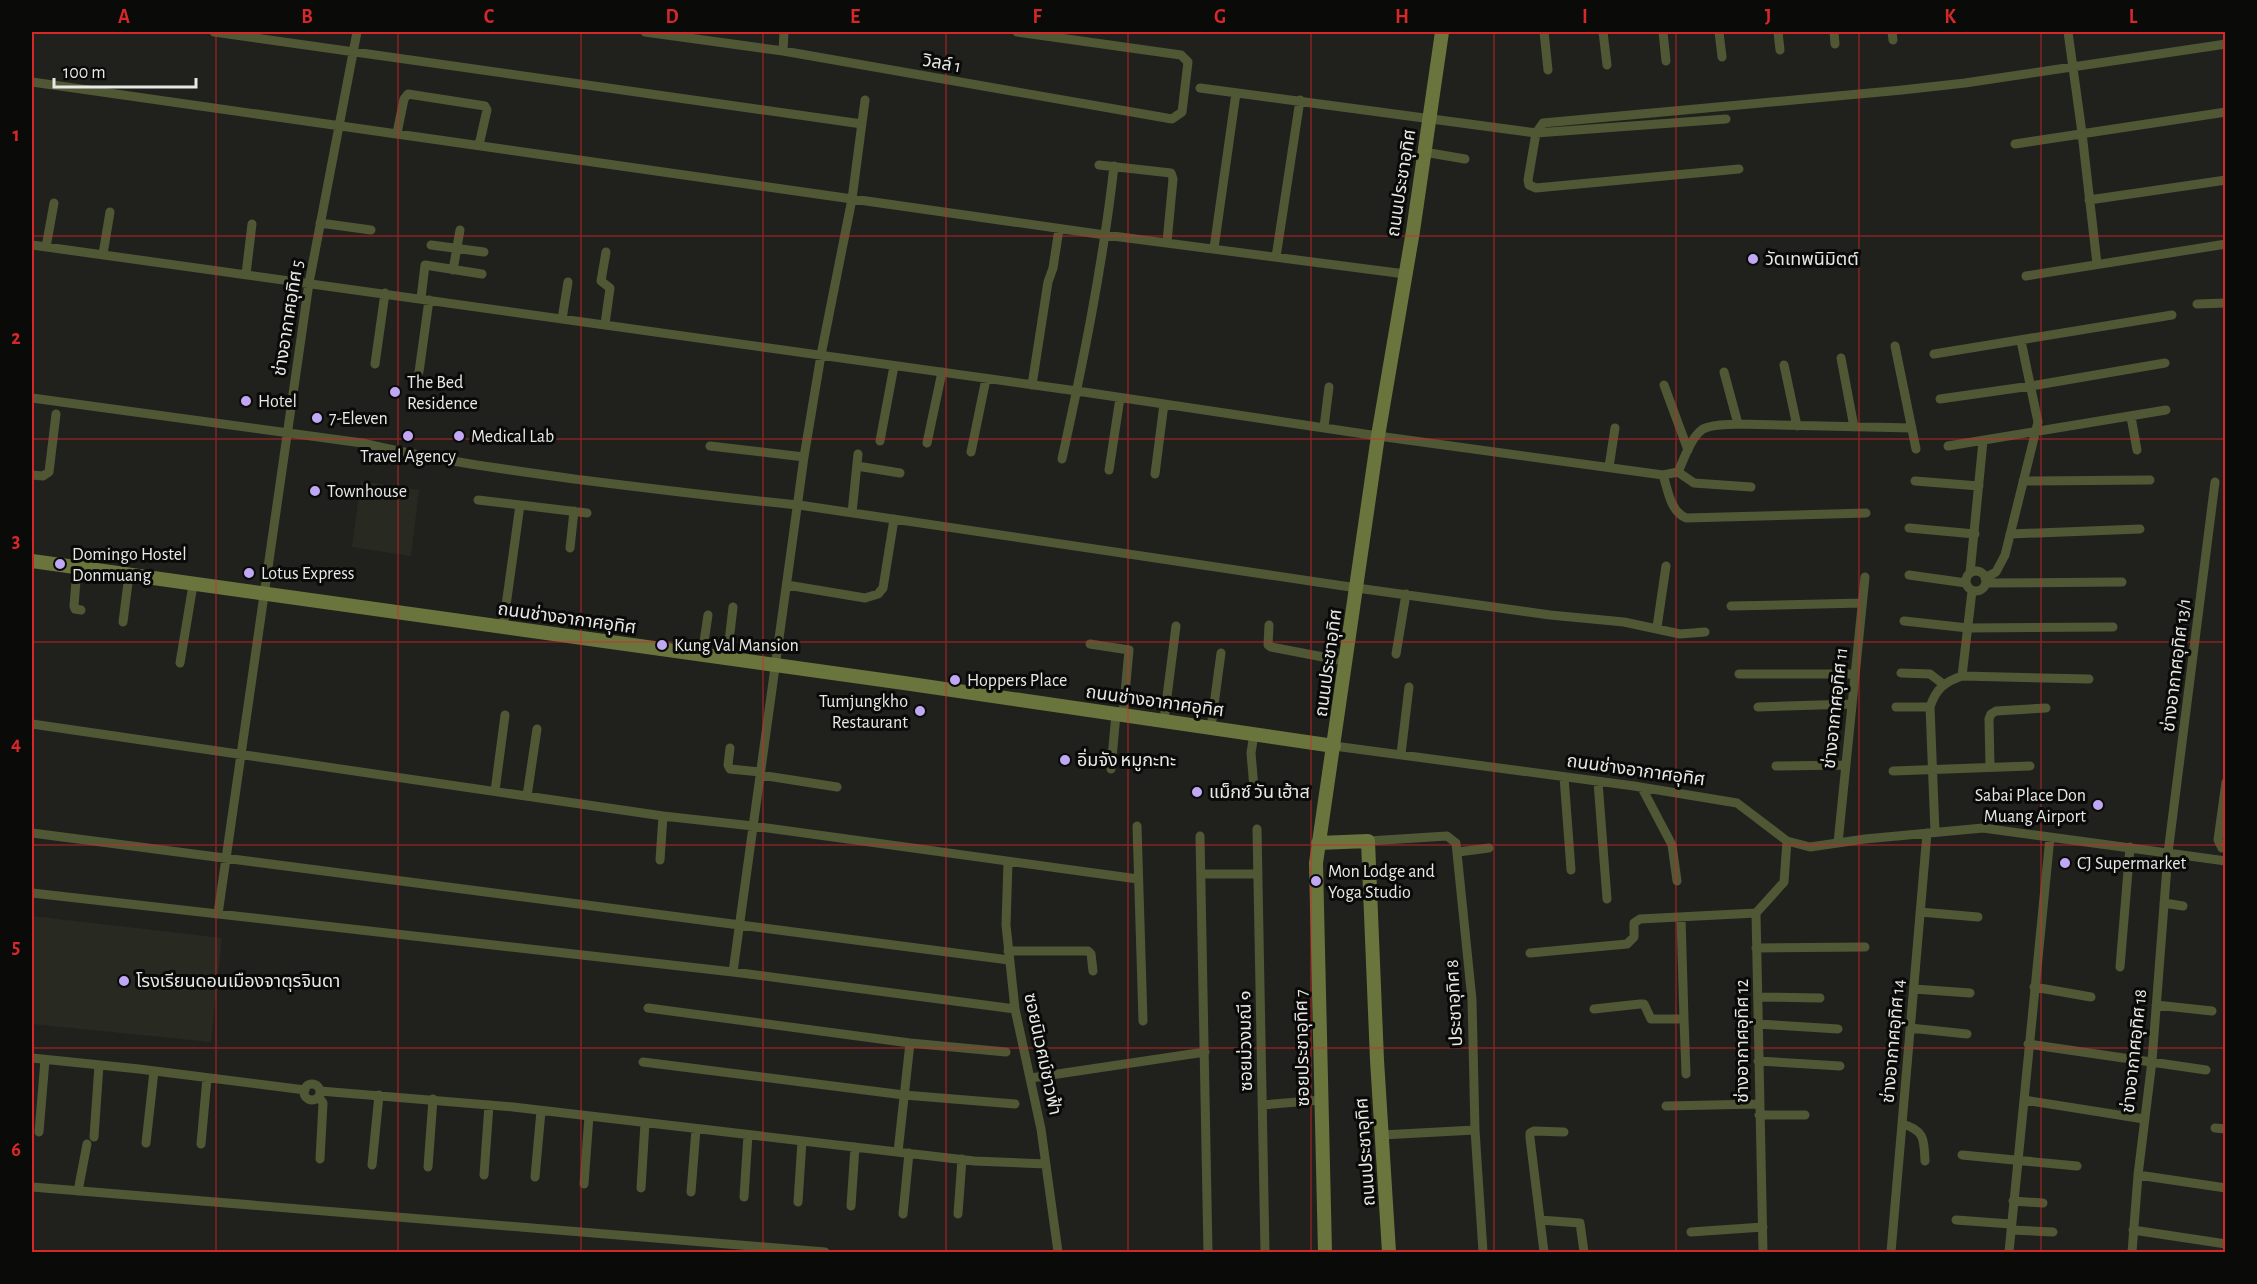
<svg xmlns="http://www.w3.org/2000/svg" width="2257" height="1284" viewBox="0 0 2257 1284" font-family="'Alegreya Sans','Noto Sans Thai',sans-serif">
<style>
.built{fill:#282a21}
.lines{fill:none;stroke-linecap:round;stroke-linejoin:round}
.street{stroke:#505735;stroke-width:9}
.secondary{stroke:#6a753e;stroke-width:14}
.grid{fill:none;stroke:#d62828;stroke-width:1.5;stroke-opacity:0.55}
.poi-dot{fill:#c0a8f4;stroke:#0a0a09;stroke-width:2}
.labels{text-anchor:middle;stroke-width:6;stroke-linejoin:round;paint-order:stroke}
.street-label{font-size:18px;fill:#e8e9e6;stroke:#0a0a09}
.poi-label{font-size:18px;fill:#e8e9e6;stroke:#0a0a09;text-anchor:start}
.neatline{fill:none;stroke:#d62828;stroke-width:2}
.grid-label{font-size:20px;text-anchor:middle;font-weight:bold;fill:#d62828}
</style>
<rect width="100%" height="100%" fill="#20211d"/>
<path class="built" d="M361 481 419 490 411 556 352 547Z
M32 916 222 938 211 1042 32 1024Z"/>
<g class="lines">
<path class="street" d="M214 32 862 124
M645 32 783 51 1172 119 1182 112 1188 62 1181 55 1017 32
M1544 32 1548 70
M1603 32 1607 65
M1663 32 1666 61
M1719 32 1722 57
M1778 32 1780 50
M1834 32 1835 44
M1892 32 1893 40
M2068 32 2082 133 2097 264
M783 51 784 32
M32 82 1105 235 1405 274
M1200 88 1536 133 1726 119
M397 133 404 99 408 94 485 106 487 110 479 145
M2015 144 2226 112
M1424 152 1465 159
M1099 165 1171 173 1173 179 1167 242
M1739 169 1536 188 1529 185 1528 180 1536 133 1543 123 1902 90 1965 83 2226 44
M2089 200 2226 180
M320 223 371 230
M32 245 1077 391 1378 436 1663 475 1678 472 1694 483 1751 487
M431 245 484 252
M46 247 54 203
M1214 248 1236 93
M103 254 110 212
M1276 257 1300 100
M453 270 460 230
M246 274 252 224
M2026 276 2226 244
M421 298 425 265 482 274
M2197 304 2226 303
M562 319 568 282
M605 324 610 288 601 281 606 252
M1895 346 1916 449
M1934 354 2172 315
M1841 358 1854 427
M375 364 385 293
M1784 365 1797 426
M419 372 429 300
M1724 372 1738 424
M1032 385 1048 282 1053 268 1059 229
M1664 385 1688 450
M32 398 362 443C434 460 509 470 582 480 654 489 726 498 799 505L1357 588 1550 615 1624 622 1680 634 1705 632
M1940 399 2031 386 2165 363
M2131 417 2137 450
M1324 427 1329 387
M880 441 894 366
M927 443 942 372
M710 446 804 457
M1948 446 2166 410
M971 452 986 379
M1062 459C1083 363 1103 264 1114 166
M857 466 900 473
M1609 467 1615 428
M1109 470 1120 398
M1678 472C1684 459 1691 437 1703 429 1712 424 1727 425 1738 424L1912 428
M1155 474 1164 404
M32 475 43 476 49 472 56 414
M1663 475C1668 490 1670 511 1686 518L1866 513
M1915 481 1979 486
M2023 481 2150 480
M478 500 587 513
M852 513 858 454
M1909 528 1975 534
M2010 534 2140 529
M570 548 574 511
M77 568 74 606 75 609 81 610
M1966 581a10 10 0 1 1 20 0a10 10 0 1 1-20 0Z
M1970 573 1983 441
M1909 575 1966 583
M1985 578 1996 572 2005 555 2038 422 2021 341
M1986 583 2122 582
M787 585 865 598 878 594 883 588 894 519
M1731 606 1862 603
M1904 621 1968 628 2113 627
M123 622 129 575
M1269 625 1268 645 1271 647 1344 661
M503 627 520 505
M1657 627 1666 566
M1090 644 1129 650 1123 715
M1396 654 1406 594
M702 655 708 615
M727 659 733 607
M180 663 193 585
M1901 673 1930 674 1943 684
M1739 674H1855
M1962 676 1972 591
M1758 707 1852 704
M1896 707H1930L1935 832
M1930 707C1936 689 1944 682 1962 676L2089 679
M1164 720 1176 626
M32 724 663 816 753 826 1138 879
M1211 727 1221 653
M1254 734 1251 753 1254 788
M1334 746 1634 786 1737 803 1787 841 1810 847 1865 839 1983 828 2226 861
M730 748 728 765 730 769 760 772
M1401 754 1409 687
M1776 766 1846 765
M1990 767 1989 719 1991 714 1996 711 2046 708
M1111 769 1116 714
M1893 771 2030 766
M760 775 837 787
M1564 777 1571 870
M1598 782 1607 899
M1642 788 1672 845 1677 881
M495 791 505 715
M527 796 537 729
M1137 826 1143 1021
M1257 829 1265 1252
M32 833 1009 960
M1200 836 1208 1252
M1368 841 1447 836 1456 843 1472 1000 1475 1130 1483 1252
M1838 843 1865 577
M2222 848 2218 840 2226 782
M1458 852 1489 848
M660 860 663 816
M1008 862 1006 925 1015 1009 1041 1129 1058 1252
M1201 874H1258
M32 893 733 972 1015 1009
M2164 903 2183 906
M1920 912 1978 917
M218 914 309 283 357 32
M1756 948 1865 947
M1008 951H1088L1091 954 1093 971
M1530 953 1627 944 1634 937V923L1640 919 1756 913
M2120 967 2130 847
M733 972 804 457 821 355 852 199 865 100
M2034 987 2091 997
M1914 989 1970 993
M1759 997 1820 998
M2156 1005 2212 1011
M648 1008 910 1043 1006 1052
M1594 1009 1640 1004H1644L1651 1019H1684L1681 918
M1684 1019 1686 1074
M1758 1024 1838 1029
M1910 1028 1967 1034
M2028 1044 2206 1070
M32 1058 139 1069 305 1090
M1758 1061 1840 1066
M643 1062 904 1095 1015 1104
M1031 1078 1205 1052
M304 1092a8 8 0 1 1 16 0a8 8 0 1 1-16 0Z
M320 1091 513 1107 974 1161 1046 1164
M319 1097 323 1103 320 1159
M2024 1100 2144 1119
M1262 1105 1322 1100
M1666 1106 1758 1104
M1759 1115H1805
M1902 1124C1925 1130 1924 1140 1925 1161
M2215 1128 2226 1129
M39 1132 45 1060
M1382 1135 1475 1130
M94 1137 99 1065
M146 1143 154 1071
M201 1144 207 1078
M898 1152 910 1043
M1962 1155 2077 1166
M372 1165 379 1095
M428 1167 433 1099
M484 1175 489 1105
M2138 1175 2226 1188
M535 1177 541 1111
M584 1184 589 1116
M32 1187 825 1252
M641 1188 645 1123
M78 1191 87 1144
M691 1192 696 1129
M744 1197 748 1135
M2013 1201 2043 1203
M798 1202 802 1141
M851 1206 855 1147
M903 1214 909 1153
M958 1214 962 1159
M1540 1220 1580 1223 1584 1252
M1956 1220 2011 1224
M2011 1230 2053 1232
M2133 1230 2226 1244
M1691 1232 1763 1227
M1544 1252 1530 1138V1133L1534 1131 1564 1132
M1763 1252 1756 913 1784 882 1787 841
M1891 1252 1927 833
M2009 1252 2050 837
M2132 1252 2138 1175 2152 1061 2168 853 2215 482"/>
<path class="secondary" d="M32 561 904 683 1334 746
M1318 843 1368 841 1377 1060 1389 1252
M1325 1252 1316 863 1378 436 1413 231 1442 32"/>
</g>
<path class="grid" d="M216 32V1252M398 32V1252M581 32V1252M763 32V1252M946 32V1252M1128 32V1252M1311 32V1252M1494 32V1252M1676 32V1252M1859 32V1252M2041 32V1252M32 236H2226M32 439H2226M32 642H2226M32 845H2226M32 1048H2226"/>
<g class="poi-dot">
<circle cx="1753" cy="259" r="6"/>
<circle cx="395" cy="392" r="6"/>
<circle cx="246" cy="401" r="6"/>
<circle cx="317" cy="418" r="6"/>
<circle cx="408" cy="436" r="6"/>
<circle cx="459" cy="436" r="6"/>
<circle cx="315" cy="491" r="6"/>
<circle cx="60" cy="564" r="6"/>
<circle cx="249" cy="573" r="6"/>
<circle cx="662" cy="645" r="6"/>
<circle cx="955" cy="680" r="6"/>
<circle cx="920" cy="711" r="6"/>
<circle cx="1065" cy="760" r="6"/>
<circle cx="1197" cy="792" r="6"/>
<circle cx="2098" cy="805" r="6"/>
<circle cx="2065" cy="863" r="6"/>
<circle cx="1316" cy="881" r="6"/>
<circle cx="124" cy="981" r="6"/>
</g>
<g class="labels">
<g class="street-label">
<text transform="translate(942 63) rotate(10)" y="6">วิลล์ 1</text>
<text transform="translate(1401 183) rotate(-81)" y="6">ถนนประชาอุทิศ</text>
<text transform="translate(288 318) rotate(-81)" y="6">ช่างอากาศอุทิศ 5</text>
<text transform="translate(567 618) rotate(8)" y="6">ถนนช่างอากาศอุทิศ</text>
<text transform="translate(1328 663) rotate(-82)" y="6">ถนนประชาอุทิศ</text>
<text transform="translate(2176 665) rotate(-83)" y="6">ช่างอากาศอุทิศ 13/1</text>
<text transform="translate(1155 701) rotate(8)" y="6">ถนนช่างอากาศอุทิศ</text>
<text transform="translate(1835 708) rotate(-84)" y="6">ช่างอากาศอุทิศ 11</text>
<text transform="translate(1636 770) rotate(8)" y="6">ถนนช่างอากาศอุทิศ</text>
<text transform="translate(1454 1003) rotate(-93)" y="6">ประชาอุทิศ 8</text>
<text transform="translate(1245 1041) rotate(-91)" y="6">ซอยม่วงมณี ๑</text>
<text transform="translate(1742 1041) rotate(-90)" y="6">ช่างอากาศอุทิศ 12</text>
<text transform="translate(1893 1041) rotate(-85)" y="6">ช่างอากาศอุทิศ 14</text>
<text transform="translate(1302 1048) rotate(-91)" y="6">ซอยประชาอุทิศ 7</text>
<text transform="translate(2134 1051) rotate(-84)" y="6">ช่างอากาศอุทิศ 18</text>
<text transform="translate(1043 1054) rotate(78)" y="6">ซอยนิเวศม์ชาวฟ้า</text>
<text transform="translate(1365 1152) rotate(-94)" y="6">ถนนประชาอุทิศ</text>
</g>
<g class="poi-label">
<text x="1765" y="265">วัดเทพนิมิตต์</text>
<text x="407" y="388">The Bed<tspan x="407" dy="21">Residence</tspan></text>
<text x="258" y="407">Hotel</text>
<text x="329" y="424">7-Eleven</text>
<text x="471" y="442">Medical Lab</text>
<text x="408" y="462" text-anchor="middle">Travel Agency</text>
<text x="327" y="497">Townhouse</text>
<text x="72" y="560">Domingo Hostel<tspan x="72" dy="21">Donmuang</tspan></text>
<text x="261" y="579">Lotus Express</text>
<text x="674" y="651">Kung Val Mansion</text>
<text x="967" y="686">Hoppers Place</text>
<text x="908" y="707" text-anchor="end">Tumjungkho<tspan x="908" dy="21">Restaurant</tspan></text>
<text x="1077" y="766">อิ่มจัง หมูกะทะ</text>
<text x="1209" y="798">แม็กซ์ วัน เฮ้าส</text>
<text x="2086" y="801" text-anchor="end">Sabai Place Don<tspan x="2086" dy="21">Muang Airport</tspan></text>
<text x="2077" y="869">CJ Supermarket</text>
<text x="1328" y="877">Mon Lodge and<tspan x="1328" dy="21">Yoga Studio</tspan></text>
<text x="136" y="987">โรงเรียนดอนเมืองจาตุรจินดา</text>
</g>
</g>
<rect width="2257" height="1284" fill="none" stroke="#0a0a09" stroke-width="66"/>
<path d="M54 78v9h142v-9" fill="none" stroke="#e8e9e6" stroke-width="3"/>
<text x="63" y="78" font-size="18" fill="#e8e9e6" stroke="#0a0a09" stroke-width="4.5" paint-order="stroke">100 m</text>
<rect x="33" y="33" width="2191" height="1218" class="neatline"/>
<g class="grid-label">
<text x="124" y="23">A</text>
<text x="307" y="23">B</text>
<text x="489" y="23">C</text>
<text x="672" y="23">D</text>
<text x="855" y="23">E</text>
<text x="1037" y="23">F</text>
<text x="1220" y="23">G</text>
<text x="1402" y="23">H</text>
<text x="1585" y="23">I</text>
<text x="1768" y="23">J</text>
<text x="1950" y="23">K</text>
<text x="2133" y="23">L</text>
<text x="16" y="141">1</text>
<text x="16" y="344">2</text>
<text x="16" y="547">3</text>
<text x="16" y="750">4</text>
<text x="16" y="953">5</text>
<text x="16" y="1156">6</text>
</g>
</svg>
